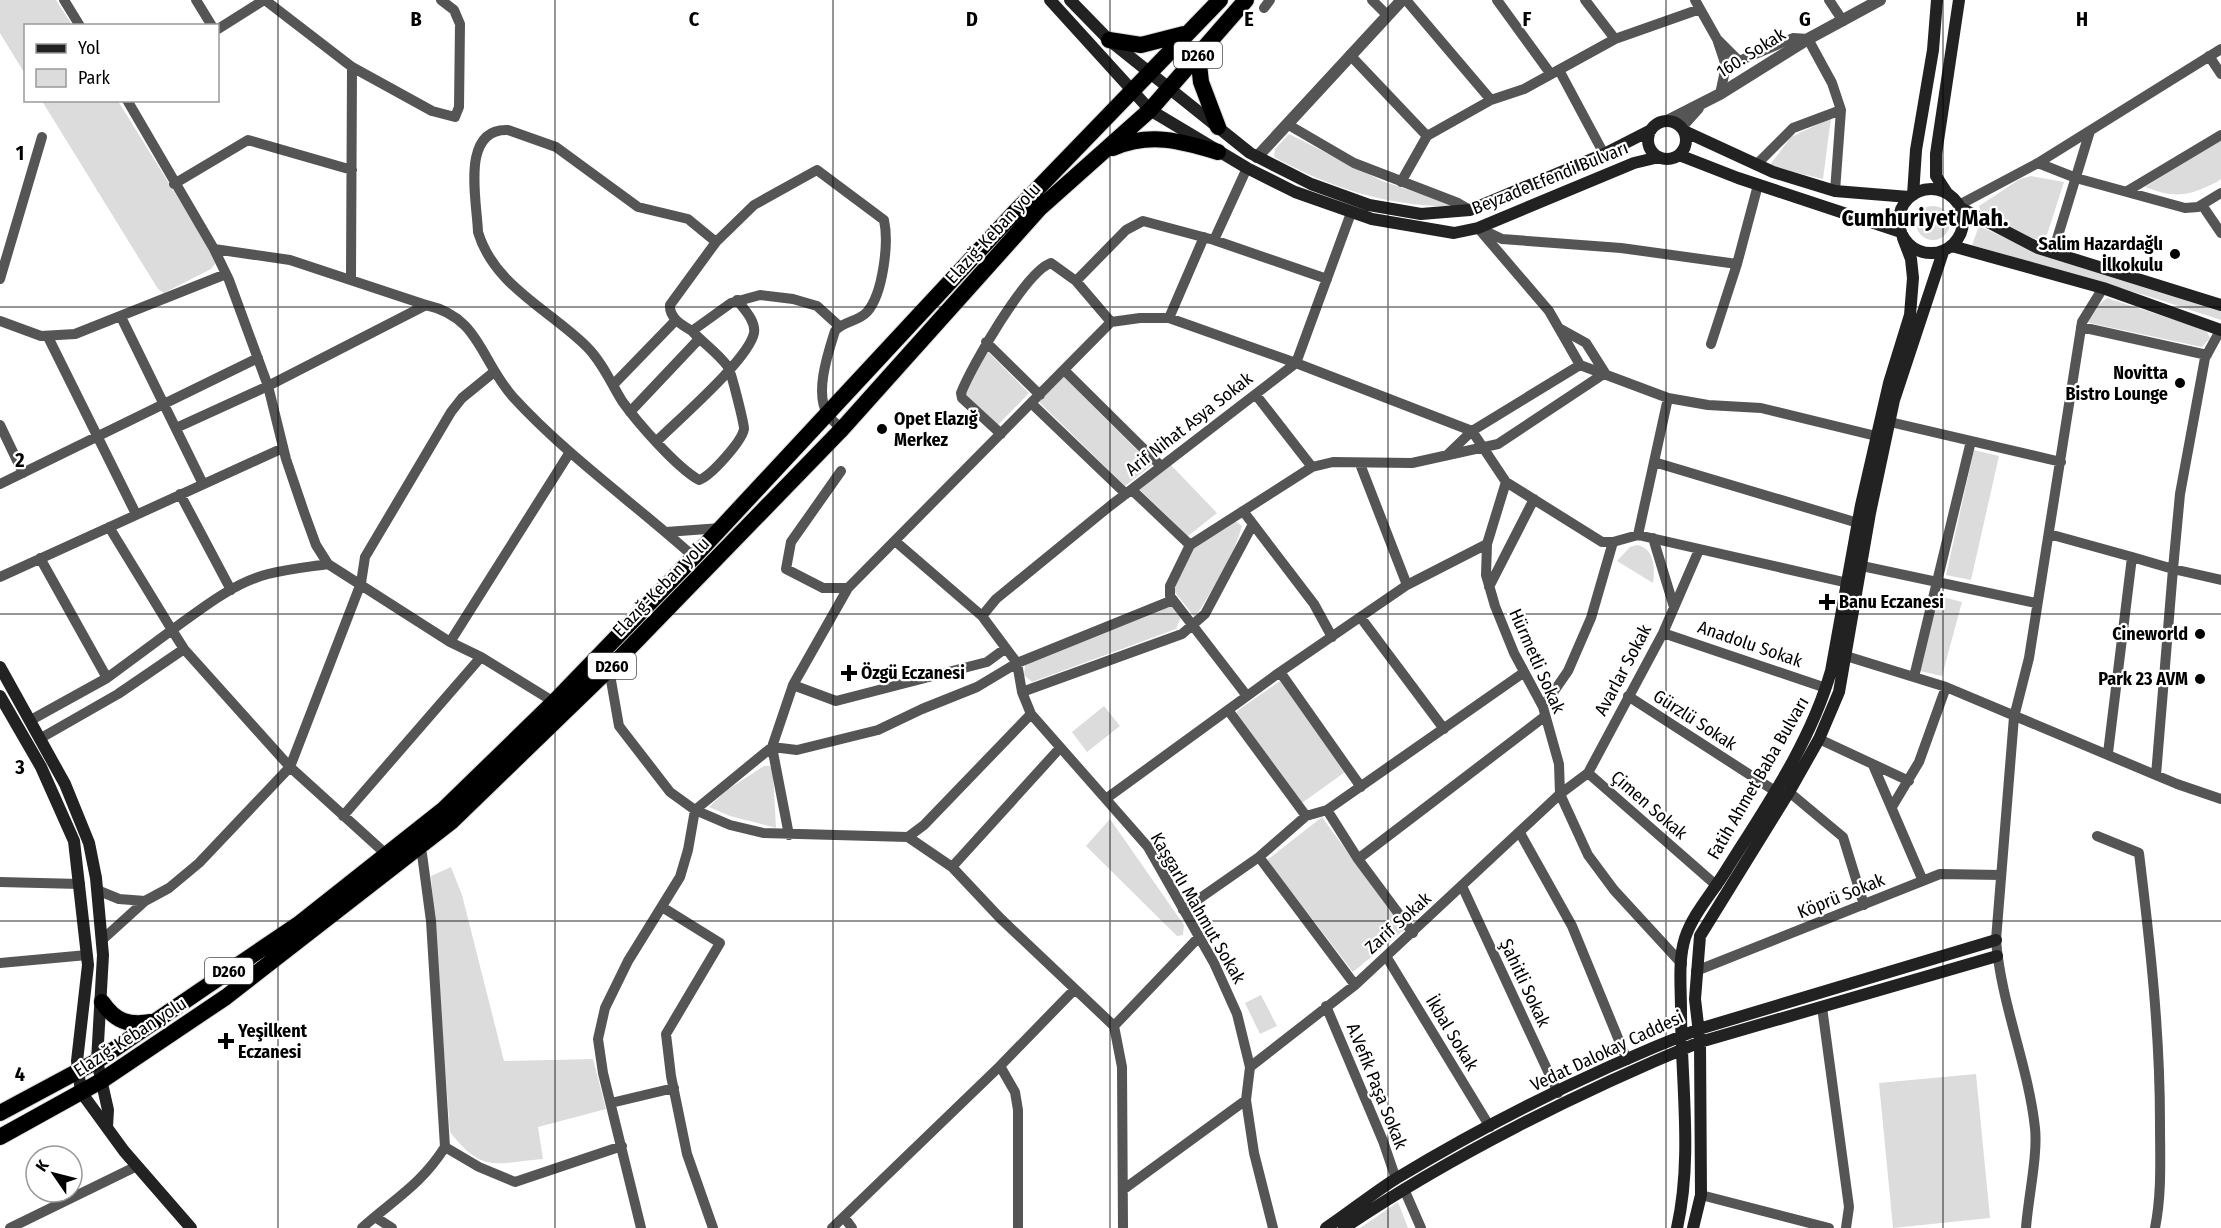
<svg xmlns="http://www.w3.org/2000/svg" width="2221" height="1228" viewBox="0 0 2221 1228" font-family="'Fira Sans Condensed',sans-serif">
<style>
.green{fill:#dcdcdc}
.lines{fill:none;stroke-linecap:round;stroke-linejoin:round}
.trunk-casing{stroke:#dbdbdb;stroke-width:18}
.minor{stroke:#555;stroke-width:10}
.tertiary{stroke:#555;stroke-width:12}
.secondary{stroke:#222;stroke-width:12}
.trunk{stroke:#000;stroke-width:16}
.grid{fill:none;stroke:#000;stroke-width:1.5;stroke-opacity:0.55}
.poi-dot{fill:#000;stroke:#fff;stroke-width:2}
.labels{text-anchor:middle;stroke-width:4.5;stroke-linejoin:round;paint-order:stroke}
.shield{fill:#fff;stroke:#4c4c4c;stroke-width:1.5}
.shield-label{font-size:16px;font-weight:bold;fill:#000}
.street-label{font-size:18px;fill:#000;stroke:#fff}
.poi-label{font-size:18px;font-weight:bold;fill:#000;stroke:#fff;text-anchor:end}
.district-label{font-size:24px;font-weight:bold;fill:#000;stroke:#fff}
.grid-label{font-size:20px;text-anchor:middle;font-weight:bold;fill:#000;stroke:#fff;stroke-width:4.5;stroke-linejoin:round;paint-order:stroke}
</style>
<rect width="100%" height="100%" fill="#fff"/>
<path class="green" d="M0 0H56L72 25 26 26 25 74 0 33Z
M42 101H118L214 256 215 264 211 269 164 293 158 289Z
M1831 118 1823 179 1769 166 1791 137Z
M1289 134 1382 181 1457 206C1392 208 1330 188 1274 157L1275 149Z
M2221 139V179L2217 182C2188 196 2176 199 2145 187Z
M2031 176 2064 182 2045 241 2029 237 1981 211 1979 206 2020 179Z
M1916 223a17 17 0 1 1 34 0a17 17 0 1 1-34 0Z
M1979 226 2041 254 2221 309V320L2151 297 1972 245Z
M2107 298 2206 330 2210 338 2202 347 2085 322 2096 307Z
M985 349 1029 393 997 426 963 394Z
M1063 376 1152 465 1125 486 1038 401Z
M1974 450 1999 456 1971 580 1946 575Z
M1170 464 1217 513 1188 536 1139 489Z
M1235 521 1242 526C1233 559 1213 588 1195 618L1172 588 1195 545Z
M1637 545C1655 549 1655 568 1653 583L1617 561 1630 547Z
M1939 596 1962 602 1942 676 1920 671Z
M1172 606 1181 617 1176 629 1032 682 1024 675 1025 665Z
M1280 681 1345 772 1302 803 1237 716V711Z
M1104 706 1120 726 1087 752 1072 732Z
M764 766H770L773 772 776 828 730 816 709 807 727 790Z
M1322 817 1404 930 1353 972 1267 860Z
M1110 819 1184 925 1183 935 1177 936 1086 846Z
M451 867 462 895 504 1061 593 1059 606 1109 538 1127 543 1159C495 1163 483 1174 450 1132L431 876Z
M1261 995 1277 1026 1260 1034 1245 1003Z
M1976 1074 1990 1218 1893 1228 1879 1083Z
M1398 1202 1408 1228H1360Z"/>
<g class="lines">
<defs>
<path id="trunk" d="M1109 40 1141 45 1184 34
M1198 55 1201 82 1218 127
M1113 148C1150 132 1181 141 1218 152
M102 1002C115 1021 128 1026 151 1022
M0 1113 97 1061 207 986 300 923 444 809 554 702 694 557 1014 213 1220 0
M0 1137 101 1081 226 997 451 822 609 669 842 429 1040 208 1150 110 1246 0"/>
</defs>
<use href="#trunk" class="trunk-casing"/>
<path class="minor" d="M64 0 80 26
M196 0 212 26
M265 0 352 67 432 111 455 117 459 107 460 24 454 10 441 0
M1372 0 1387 15
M1406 0 1491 100
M1497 0 1550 73
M1585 0 1615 39
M1695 0 1717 39 1726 66 1720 94
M1829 0 1843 21
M1264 8 1270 0
M218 29 264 0
M1717 39 1739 61 1793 38 1808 39 1832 83 1841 110 1835 191
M1350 55 1427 136
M2209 56 2221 74
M1559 70 1604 154
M127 100 214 249 229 280 268 386 286 459 304 512 316 545 328 564 450 642 481 657 554 702
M1287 124 1354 163 1458 203 1470 210
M2038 163 2076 178 2185 208 2198 207 2221 193
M1756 165 1793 128 1841 110
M1401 182 1427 136 1491 100 1524 89 1615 39 1700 9
M174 184 248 140 352 170
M2129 190 2221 135
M1959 205 2038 163 2221 49
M2202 205 2221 233
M1478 228 1549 311 1580 365 1668 398 1708 405 1761 408 1876 436
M1483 230 1502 239 1621 248 1737 264
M1214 240 1247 168
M716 242 670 305C669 318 682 325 692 331L731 303 760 295 793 299 817 306 839 326
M214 249 290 260 426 305
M2053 252 2090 131
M351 278 352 67
M0 279 42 137
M1076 281 1126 230 1143 221 1214 240 1327 279
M121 317 203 484
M1169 318 1204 237
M0 321 41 336 75 334 226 274
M2081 327 2207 355
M1559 328 1586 343 1605 373
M2221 329 2205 358 2180 494 2173 569 2221 580
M692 331C703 343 719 354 728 367 731 371 744 423 744 429 742 441 711 476 699 480 676 467 637 422 622 401 611 383 602 362 587 347 550 310 494 286 478 232 477 201 460 128 508 130L556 147 638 207 688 219 716 242 754 205 817 170 884 220C889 243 883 294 867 312 858 322 843 321 835 331 828 353 814 394 828 415 831 420 838 425 842 429
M48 337 136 514
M986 342 1040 395
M1711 344 1737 264 1758 185
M1064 370 1161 466
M613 385 676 320
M1256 395 1312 467
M1031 403 1126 494
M630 412 699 339
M1890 422 2061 462
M0 425 23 473
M176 428 268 386 426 305C480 317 480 360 513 397 567 456 634 503 694 557
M1001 434 962 398 961 393C971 367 1026 271 1051 263L1076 281 1111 322 1140 318H1169L1296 363 1472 431 1506 482 1487 544 1486 575 1495 606 1514 653 1543 707 1559 764 1560 794 1588 855 1614 890 1682 964
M657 441C678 420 749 359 754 333 756 321 744 309 737 300
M1447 455 1472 431 1580 365
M1654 462 1858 523
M1360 464 1407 585
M841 471 791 542 786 569 823 588H848L1111 322
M1506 482 1602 542H1613L1638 535 1848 583
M0 484 258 358
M1132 490 1190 545 1170 586V596L1247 696
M180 494 231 590
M1243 511 1314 604 1332 637
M666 532 721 528
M2049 534 2132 557
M1638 535 1668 398
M1653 538 1674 607
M895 541 982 616 1017 663 1022 692 1031 714 1148 847 1214 963 1237 1014 1250 1067 1246 1100 1254 1153 1273 1228
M1190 545 1312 467 1333 462 1412 463 1498 444 1605 373
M40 558 107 678
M328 564C308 567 288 569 268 574 233 583 201 609 172 630L184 649 290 767 387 855
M1862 566 2036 603
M0 577 283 448
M1489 587 1534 499
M982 616 996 599 1110 506 1296 363 1351 213
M1361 618 1444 729
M1663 633 1826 688
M450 642 570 452
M1846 656 1946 687 2177 784 2221 799
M609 669 619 726 670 792 695 810 730 825 763 833 908 837 952 867 1000 918 1114 1026 1122 1067 1123 1228
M1280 672 1361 787
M1914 677 1971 441
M793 685 836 701 987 662 1006 648
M1022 692 1182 634 1205 614 1253 524
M1628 696 1775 791
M1543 707 1568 671 1591 618 1613 542
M1228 710 1306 816
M31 720 107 678 172 630 109 527
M41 738 118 694 184 649
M1819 739 1909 781
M2108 753 2132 557 2173 569 2156 775
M1873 765 1923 881
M1588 773 1717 886
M1789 792 1843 837 1864 905
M1107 798 1280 672 1407 585 1487 544
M1892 807 1919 762 1946 687
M1327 810 1358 859 1413 933
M343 816 481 657
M1520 833 1572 926 1627 1060
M789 835 772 747 793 685 848 588
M2097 836 2139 853C2150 943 2160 1032 2160 1123 2160 1159 2162 1193 2155 1228
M908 837 924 825 1031 714
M1259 857 1355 985
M1358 859 1544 717
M952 867 1059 749
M0 882 80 884
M1462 886 1558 1093
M97 890 119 899 145 901 102 940
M145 901 169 888 199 863 290 767 361 583 365 557 451 412 462 398 494 372
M662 907 720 943 666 1034 671 1076 687 1154 713 1228
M1183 910 1259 857 1306 816 1327 810 1523 673
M1386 956 1490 1127
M0 963 87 955
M1696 971 1940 874 2001 875
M1326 1006 1383 1141 1396 1179
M1822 1007 1849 1207 1846 1228
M1114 1026 1199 937
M1000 1066 1015 1092 1018 1110V1228
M1250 1067 1355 985 1560 794 1588 773 1663 633 1699 550
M611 1103 674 1088
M445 1147 479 1167 515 1182 622 1146
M1124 1189 1246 1100
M1404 1189 1421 1228
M1701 1195 1829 1228
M375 1217 392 1228
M844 1217 852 1228
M10 1228 137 1166
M362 1228C394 1199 420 1186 445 1147L431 921 422 854 418 850
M641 1228 603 1073 598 1039 605 1008 628 961 680 877 688 850 695 810 772 747 797 750 878 730 922 709 977 687 1017 663 1173 600
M832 1228 1000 1066 1074 990
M2026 1228C2028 1199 2038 1155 2035 1128 2028 1064 2001 1004 1996 940L2014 717 2029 658 2082 322 2103 288"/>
<path class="tertiary" d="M1667 121 1720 94 1808 39 1880 0
M1681 127 1698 108
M1257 157 1402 0"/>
<path class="secondary" d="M1050 0 1150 110 1247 168 1295 192 1372 219 1454 233 1478 228 1634 163 1659 157
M1070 0 1109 40 1250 153 1311 184 1369 205 1421 214 1470 210 1604 154 1651 130
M1648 140a19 19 0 1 1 38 0a19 19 0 1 1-38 0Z
M1684 131 1773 172 1835 191 1909 197
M1679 155 1738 178 1901 232
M1899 221a32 32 0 1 1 64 0a32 32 0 1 1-64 0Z
M1947 193 1936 176V154L1959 0
M1913 195 1916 150 1933 50 1937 0
M1961 208 2038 248 2221 305
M1952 246 2103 288 2221 330
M0 667 65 784 89 843 96 878 103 955 97 1061 108 1110 107 1127
M0 696 41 767 74 841 88 965 77 1061 81 1092 124 1151 191 1228
M1326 1228C1350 1212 1373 1193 1397 1178 1491 1121 1597 1069 1699 1029L1996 940
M1344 1228C1450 1156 1581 1091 1700 1042L1997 956
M1677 1228C1693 1157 1681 1083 1681 1010 1681 987 1678 960 1685 938 1693 914 1712 893 1725 872 1765 808 1810 744 1831 671L1861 505 1889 383 1910 315 1913 278 1911 259 1903 238
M1693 1228 1701 1195 1700 1042 1695 999 1700 936 1789 792 1819 739 1839 692 1870 513 1894 400 1943 252"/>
<use href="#trunk" class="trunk"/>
</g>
<path class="grid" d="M278 0V1228M555 0V1228M833 0V1228M1110 0V1228M1388 0V1228M1666 0V1228M1943 0V1228M0 307H2221M0 614H2221M0 921H2221"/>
<g class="poi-dot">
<circle cx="2175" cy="254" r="6"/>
<circle cx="2180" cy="383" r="6"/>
<circle cx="882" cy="429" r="6"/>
<path d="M1824 593h6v6h6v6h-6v6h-6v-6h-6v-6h6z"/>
<circle cx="2200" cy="634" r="6"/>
<path d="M846 664h6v6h6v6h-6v6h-6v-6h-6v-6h6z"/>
<circle cx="2200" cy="679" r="6"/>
<path d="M223 1032h6v6h6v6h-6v6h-6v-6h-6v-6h6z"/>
</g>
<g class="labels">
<g class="shield">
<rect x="1174" y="42" width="48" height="26" rx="4.5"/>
<rect x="588" y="653" width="48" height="26" rx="4.5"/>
<rect x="205" y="958" width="48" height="26" rx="4.5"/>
</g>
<g class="shield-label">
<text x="1198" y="61">D260</text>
<text x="612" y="672">D260</text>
<text x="229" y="977">D260</text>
</g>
<g class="street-label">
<text transform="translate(1751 53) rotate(-32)" y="6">160. Sokak</text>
<text transform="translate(1550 178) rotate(-22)" y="6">Beyzade Efendi Bulvarı</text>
<text transform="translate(993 233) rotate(-47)" y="6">Elazığ-Keban yolu</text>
<text transform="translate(1189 424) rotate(-38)" y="6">Arif Nihat Asya Sokak</text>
<text transform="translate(661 587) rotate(-46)" y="6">Elazığ-Keban yolu</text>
<text transform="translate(1750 644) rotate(19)" y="6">Anadolu Sokak</text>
<text transform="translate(1537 661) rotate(66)" y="6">Hürmetli Sokak</text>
<text transform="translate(1623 670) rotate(-62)" y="6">Avarlar Sokak</text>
<text transform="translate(1695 720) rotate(33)" y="6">Gürzlü Sokak</text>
<text transform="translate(1758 778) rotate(-60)" y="6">Fatih Ahmet Baba Bulvarı</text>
<text transform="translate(1649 805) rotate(41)" y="6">Çimen Sokak</text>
<text transform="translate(1841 896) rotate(-22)" y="6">Köprü Sokak</text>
<text transform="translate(1198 908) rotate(60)" y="6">Kaşgarlı Mahmut Sokak</text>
<text transform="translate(1398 923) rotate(-42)" y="6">Zarif Sokak</text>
<text transform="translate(1525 983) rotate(65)" y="6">Şahitli Sokak</text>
<text transform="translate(1452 1033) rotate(59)" y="6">İkbal Sokak</text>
<text transform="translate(130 1037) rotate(-33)" y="6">Elazığ-Keban yolu</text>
<text transform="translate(1607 1051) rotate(-25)" y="6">Vedat Dalokay Caddesi</text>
<text transform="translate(1377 1086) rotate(68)" y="6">A.Vefik Paşa Sokak</text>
</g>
<g class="poi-label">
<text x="2163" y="250">Salim Hazardağlı<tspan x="2163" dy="21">İlkokulu</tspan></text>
<text x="2168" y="379">Novitta<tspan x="2168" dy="21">Bistro Lounge</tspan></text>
<text x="894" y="425" text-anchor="start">Opet Elazığ<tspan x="894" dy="21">Merkez</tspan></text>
<text x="1839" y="608" text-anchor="start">Banu Eczanesi</text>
<text x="2188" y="640">Cineworld</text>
<text x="861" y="679" text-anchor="start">Özgü Eczanesi</text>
<text x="2188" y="685">Park 23 AVM</text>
<text x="238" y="1037" text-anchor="start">Yeşilkent<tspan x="238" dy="21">Eczanesi</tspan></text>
</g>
<g class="district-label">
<text x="1925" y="226">Cumhuriyet Mah.</text>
</g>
</g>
<g class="grid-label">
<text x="416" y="26">B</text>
<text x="694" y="26">C</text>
<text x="972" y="26">D</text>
<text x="1249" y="26">E</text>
<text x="1527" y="26">F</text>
<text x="1805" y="26">G</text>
<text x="2082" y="26">H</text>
<text x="20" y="160">1</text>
<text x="20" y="467">2</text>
<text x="20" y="774">3</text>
<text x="20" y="1081">4</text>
</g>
<rect x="24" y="24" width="195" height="78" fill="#ffffff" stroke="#999999" stroke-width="1.5"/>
<rect x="36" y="44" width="30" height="9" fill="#222222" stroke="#999999" stroke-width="1.5"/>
<text x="78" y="54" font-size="18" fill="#000000">Yol</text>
<rect x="36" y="69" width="30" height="18" fill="#dcdcdc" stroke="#999999" stroke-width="1.5"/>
<text x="78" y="84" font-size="18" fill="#000000">Park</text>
<g transform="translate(54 1174) rotate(305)"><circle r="28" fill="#ffffff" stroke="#999999" stroke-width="1.5"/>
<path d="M0-4.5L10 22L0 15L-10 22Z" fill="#000000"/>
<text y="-9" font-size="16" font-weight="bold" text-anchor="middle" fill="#000000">K</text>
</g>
</svg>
